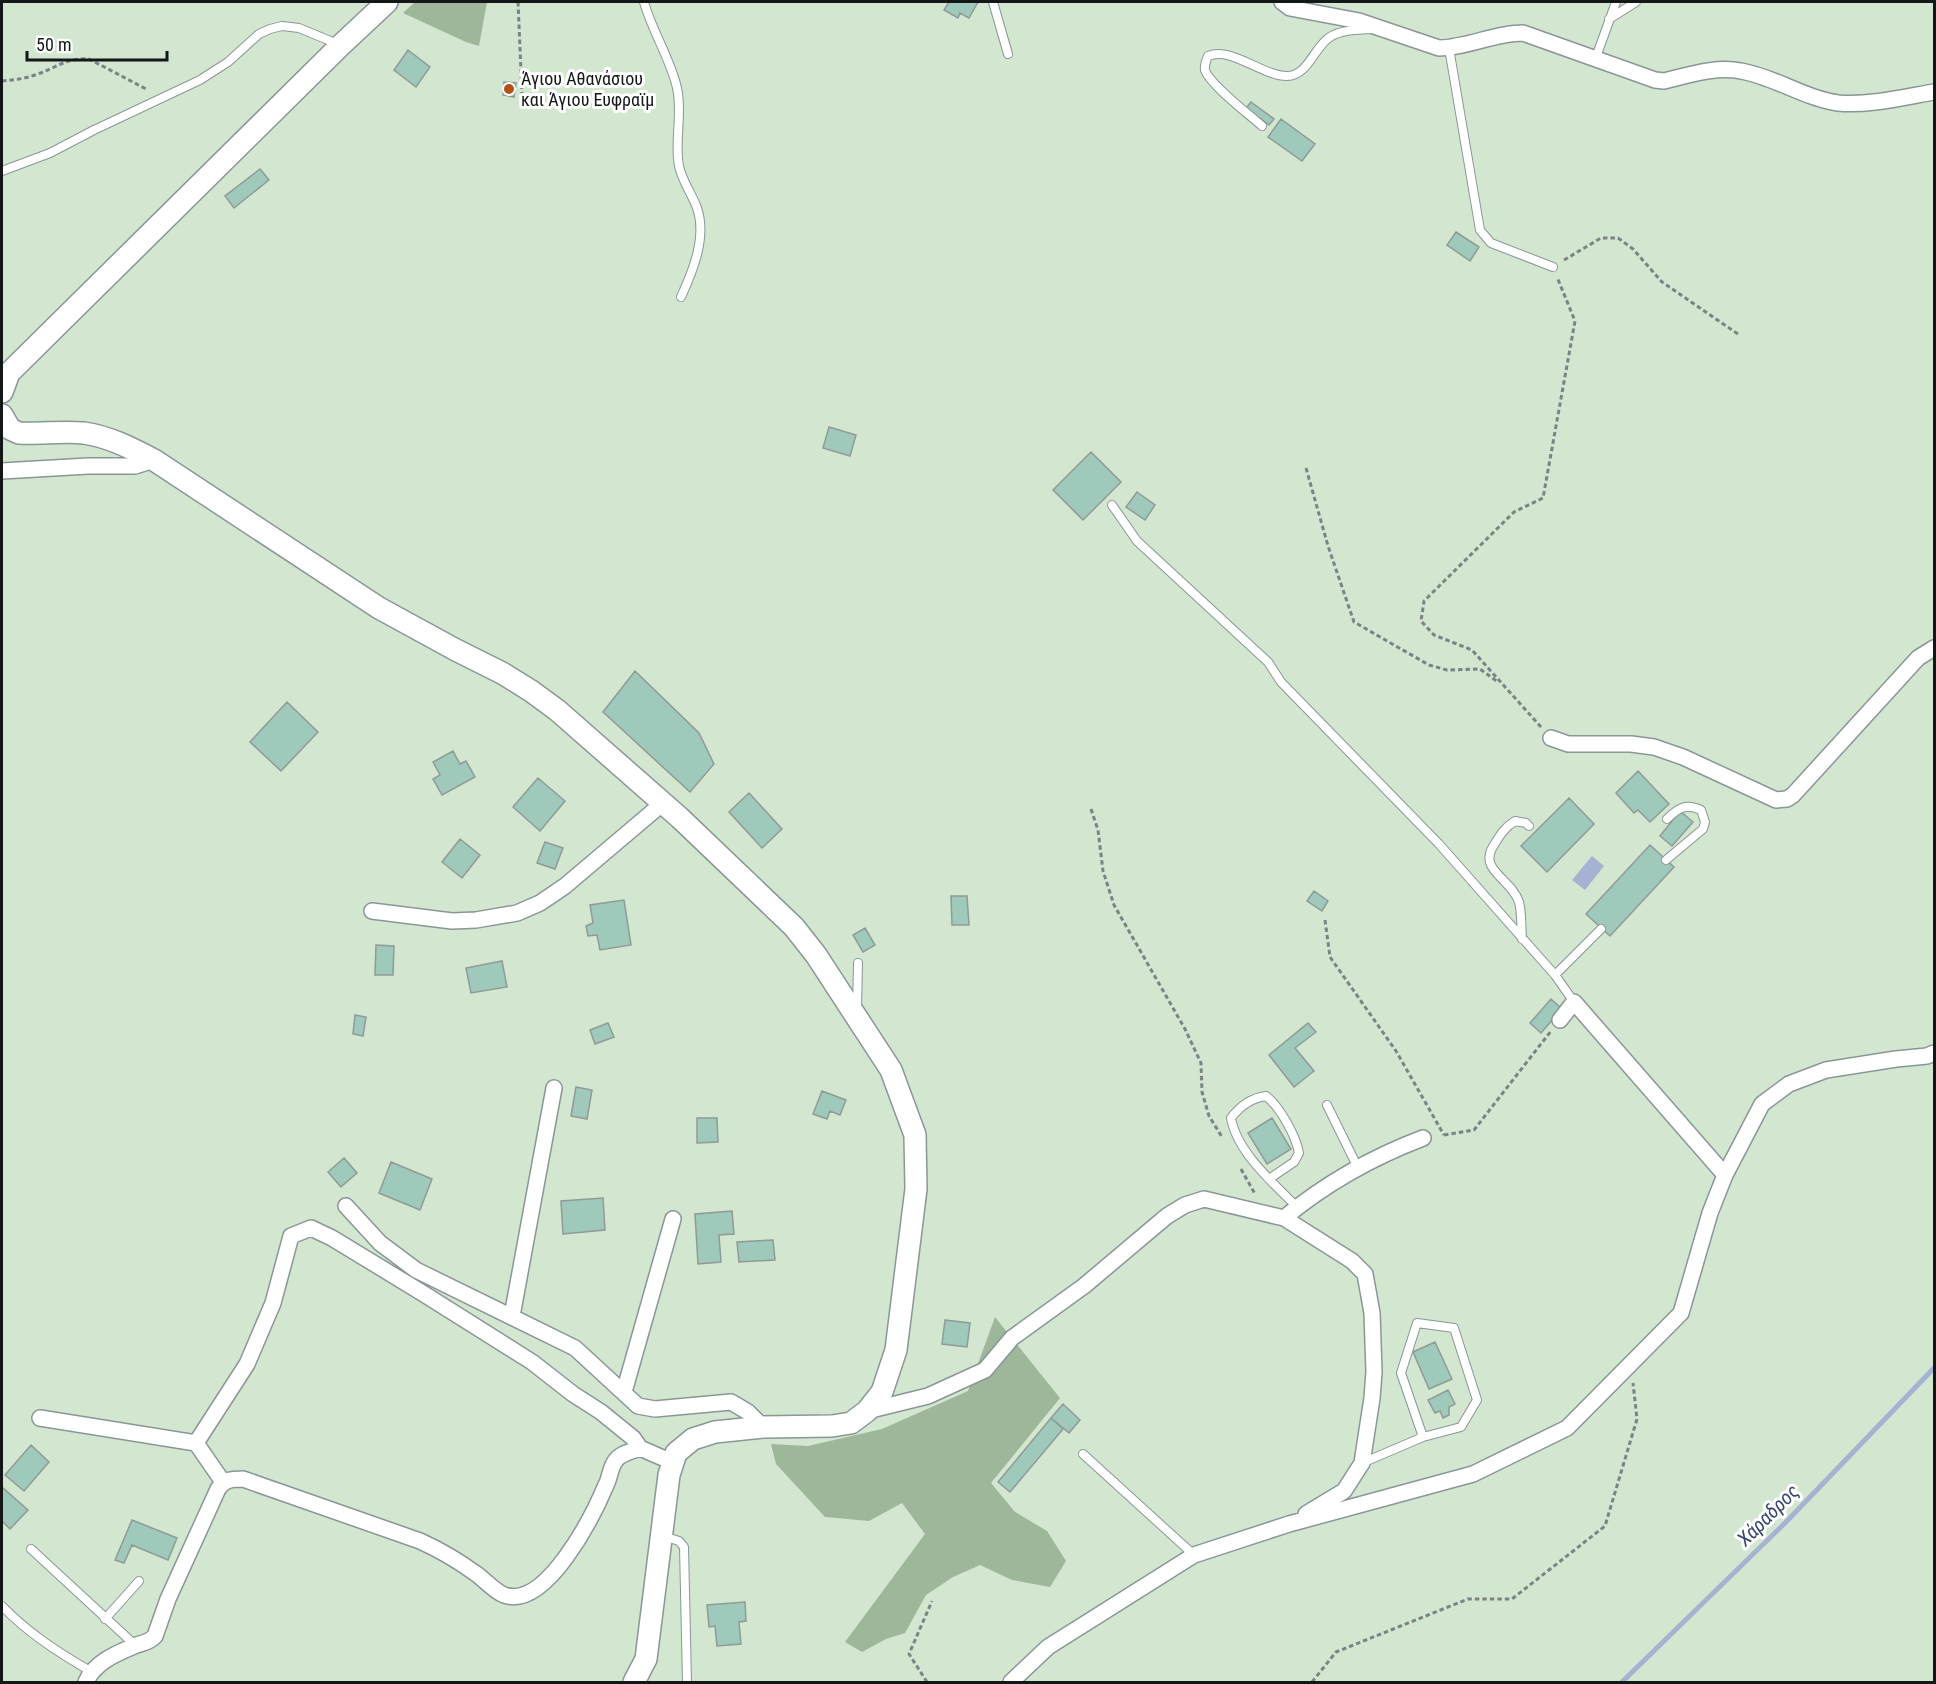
<svg xmlns="http://www.w3.org/2000/svg" width="1936" height="1684" viewBox="0 0 1936 1684" font-family="'Roboto Condensed',sans-serif">
<style>
.green{fill:#d3e6d0}
.forest{fill:#9eb69a}
.water{fill:#a5b2d2}
.lines{fill:none;stroke-linecap:round;stroke-linejoin:round}
.stream{stroke:#a5b2d2;stroke-width:5}
.building{fill:#9fc9bb;stroke:#909a97;stroke-width:1.5}
.lane-casing{stroke:#8a9697;stroke-width:10}
.street-casing{stroke:#8a9697;stroke-width:18}
.secondary-casing{stroke:#8a9697;stroke-width:24}
.path{stroke:#7b8384;stroke-width:3;stroke-dasharray:4.5 3;stroke-linecap:butt}
.lane{stroke:#fff;stroke-width:8}
.street{stroke:#fff;stroke-width:15}
.secondary{stroke:#fff;stroke-width:21}
.poi-dot{fill:#b45214;stroke:#fff;stroke-width:2}
.labels{text-anchor:middle;stroke-width:6;stroke-linejoin:round;paint-order:stroke}
.poi-label{font-size:18px;fill:#131718;stroke:#fff;text-anchor:start}
.water-label{font-size:20px;font-style:italic;fill:#364673;stroke:#fff}
</style>
<rect width="100%" height="100%" fill="#e5f1f3"/>
<path class="green" d="M2 2H1934V1682H2Z"/>
<path class="forest" d="M415 2H487L479 46 466 42 403 13Z
M995 1317 1060 1398 991 1483 1015 1512 1047 1531 1066 1561 1050 1587 1012 1580 980 1565 953 1577 926 1595 905 1633 886 1639 862 1652 845 1642 925 1534 902 1503 869 1521 825 1517 776 1464 771 1444 808 1446 882 1429 968 1391Z"/>
<path class="water" d="M1592 856 1604 866 1585 890 1572 880Z"/>
<g class="lines">
<path class="stream" d="M1622 1682 1785 1523 1934 1368"/>
</g>
<path class="building" d="M949 2H978L969 18 960 13 958 18 944 10Z
M408 50 430 67 416 87 394 70Z
M504 82 516 83 514 97 503 95Z
M1251 102 1274 119 1269 125 1246 108Z
M1281 119 1315 144 1302 161 1268 137Z
M260 169 269 180 234 208 225 196Z
M1456 232 1479 247 1470 261 1447 245Z
M829 427 856 435 850 456 823 448Z
M1091 452 1121 482 1083 520 1053 490Z
M1137 492 1155 505 1145 520 1126 507Z
M635 671 699 733 714 764 690 792 603 712Z
M287 702 318 732 281 771 250 742Z
M453 751 460 764 466 761 475 777 442 795 433 779 440 775 433 762Z
M1638 771 1669 804 1650 822 1638 810 1634 813 1616 793Z
M538 778 565 801 540 831 513 807Z
M749 793 782 829 762 848 729 812Z
M1569 798 1594 824 1547 872 1521 846Z
M1680 811 1693 822 1672 846 1660 836Z
M460 839 480 855 462 878 442 862Z
M545 842 563 848 555 869 537 863Z
M1650 845 1674 867 1610 936 1586 914Z
M1314 891 1328 901 1322 911 1307 901Z
M951 896H967L969 925H952Z
M624 900 631 945 600 950 597 935 588 936 586 926 593 923 590 905Z
M865 928 875 945 863 952 853 935Z
M376 945 394 946 393 975H375Z
M502 961 507 987 471 993 466 968Z
M1551 999 1562 1009 1541 1033 1530 1023Z
M355 1015 366 1017 363 1036 353 1034Z
M608 1023 614 1037 595 1044 590 1030Z
M1308 1023 1316 1032 1295 1048 1314 1071 1294 1087 1269 1055Z
M576 1087 592 1090 587 1119 571 1116Z
M822 1091 846 1100 840 1115 830 1111 827 1119 813 1114Z
M697 1118H717L718 1142 697 1143Z
M1272 1118 1291 1149 1267 1164 1248 1133Z
M344 1158 357 1173 341 1187 328 1172Z
M391 1162 432 1179 420 1210 379 1193Z
M603 1198 605 1230 563 1234 561 1201Z
M732 1211 734 1234 719 1235 721 1262 698 1264 695 1214Z
M773 1240 775 1260 739 1262 737 1242Z
M945 1320 970 1323 967 1347 942 1344Z
M1435 1342 1452 1379 1429 1389 1413 1352Z
M1448 1390 1455 1404 1449 1407V1415L1443 1418 1440 1411 1435 1413 1428 1400Z
M1063 1404 1080 1420 1069 1433 1051 1418Z
M1051 1418 1063 1429 1010 1492 998 1482Z
M31 1445 49 1462 24 1491 5 1475Z
M2 1487 28 1510 10 1529 2 1521Z
M132 1520 177 1538 168 1560 132 1545 124 1563 115 1560Z
M745 1602 746 1621 739 1622 741 1644 717 1646 715 1626 709 1627 707 1605Z"/>
<g class="lines">
<defs>
<path id="lane" d="M644 2C652 31 671 60 677 88 683 114 674 141 679 166 682 181 692 194 697 208 707 237 693 271 681 297
M993 2 1008 54
M1609 19 1636 2
M1449 48 1480 230 1491 243 1553 267
M1595 60 1616 2
M1262 126C1250 115 1209 84 1205 70 1204 65 1206 61 1208 56 1231 46 1262 76 1287 76 1308 76 1314 47 1330 37 1341 30 1356 30 1370 29
M2 171 50 153 94 130 200 80 228 62 259 34 270 29 282 26 299 28 340 45
M1112 505 1137 541 1268 662 1281 682 1439 844 1555 975 1574 1002
M1666 860 1703 829 1705 822 1701 810C1686 803 1678 808 1667 819
M1522 939C1521 928 1522 913 1519 902 1512 879 1477 870 1494 845 1500 835 1505 827 1515 821L1526 823 1529 826
M1555 975 1601 929
M857 1009 858 963
M1327 1105 1358 1168
M1269 1179 1294 1162 1299 1153C1296 1136 1280 1107 1266 1096 1251 1098 1240 1106 1231 1118 1237 1152 1273 1183 1297 1207
M1083 1454 1194 1555
M1362 1463 1423 1437 1461 1427 1477 1400 1454 1328 1417 1323 1401 1373 1423 1437
M663 1536 679 1541 684 1547 687 1682
M31 1549 135 1645
M2 1606C28 1633 59 1653 92 1672
M105 1619 139 1581"/>
<path id="street" d="M1282 2 1290 8 1359 21 1439 48C1467 48 1494 33 1523 33L1655 80 1664 81C1689 75 1716 66 1741 71 1775 77 1804 98 1838 103 1868 106 1905 97 1934 92
M2 471 88 466H135L154 460
M1551 738 1568 744H1631L1654 747 1683 757 1776 800 1787 799 1793 795 1918 658 1934 648
M372 911 452 921 476 920 517 913 540 903 565 886 663 803
M1560 1020 1574 1002 1725 1175
M346 1206 380 1243 416 1270 575 1348 638 1406 655 1409 731 1402 748 1412 763 1427
M1284 1218C1325 1184 1373 1157 1423 1138
M512 1316 554 1088
M624 1392 673 1219
M867 1411 928 1396 985 1370 1012 1338 1084 1286 1167 1216 1185 1205 1204 1199 1284 1218 1352 1261 1365 1274 1372 1313 1374 1372 1372 1398 1362 1463 1344 1491 1306 1514
M40 1418 196 1443 223 1482
M196 1443 247 1364 273 1303 291 1236 311 1228 332 1238 424 1294 532 1362 573 1394 601 1412 633 1438 640 1448 672 1462
M86 1682C94 1663 115 1654 134 1646 141 1643 149 1643 155 1636L168 1599 218 1489C225 1479 232 1479 243 1479L420 1541C440 1550 457 1560 475 1573 484 1579 494 1591 504 1595 546 1610 593 1516 606 1485 610 1478 610 1467 616 1460 621 1453 633 1451 640 1448
M1011 1682 1048 1647 1194 1555 1289 1524 1473 1474 1567 1428 1681 1313 1710 1213 1725 1175 1762 1104 1789 1084 1826 1070 1896 1059 1927 1056 1934 1053"/>
<path id="secondary" d="M2 392 9 373 341 45 387 2
M2 415 10 429 19 433C41 434 63 431 84 433 110 437 131 448 154 460L379 608 456 650 502 673 531 691 557 710 680 818 794 927 816 955 891 1070 915 1135 916 1189 896 1350 882 1392 867 1411 851 1423 832 1426 763 1427 715 1432 693 1439 676 1453 669 1475 646 1659 634 1682"/>
</defs>
<use href="#lane" class="lane-casing"/>
<use href="#street" class="street-casing"/>
<use href="#secondary" class="secondary-casing"/>
<path class="path" d="M518 2 522 94
M2 81C13 80 24 79 35 75 54 69 67 57 89 59L148 90
M1564 260 1601 238H1618L1633 249 1662 282 1738 334
M1306 468 1328 546 1354 622 1429 665 1447 670 1480 669 1498 682
M1541 727 1472 650 1434 635 1421 621 1424 601 1514 512 1543 498 1575 321 1557 277
M1091 809 1098 830 1103 871 1114 905 1185 1029 1201 1063 1202 1092 1209 1116 1222 1137
M1325 920 1330 957 1396 1051 1444 1135
M1444 1135 1474 1130 1551 1031
M1241 1169 1255 1194
M927 1682 909 1654 932 1601
M1312 1682 1336 1652 1468 1599H1512L1605 1526 1637 1419 1633 1383"/>
<use href="#lane" class="lane"/>
<use href="#street" class="street"/>
<use href="#secondary" class="secondary"/>
</g>
<circle class="poi-dot" cx="509" cy="89" r="6"/>
<g class="labels">
<g class="poi-label">
<text x="521" y="85">Άγιου Αθανάσιου<tspan x="521" dy="21">και Άγιου Ευφραϊμ</tspan></text>
</g>
<g class="water-label">
<text transform="translate(1768 1515) rotate(-45)" y="7">Χάραδρος</text>
</g>
</g>
<rect width="1936" height="1684" fill="none" stroke="#131718" stroke-width="6"/>
<path d="M27 51v9h140v-9" fill="none" stroke="#131718" stroke-width="3"/>
<text x="36" y="51" font-size="18" fill="#131718" stroke="#ffffff" stroke-width="4.5" paint-order="stroke">50 m</text>
</svg>
